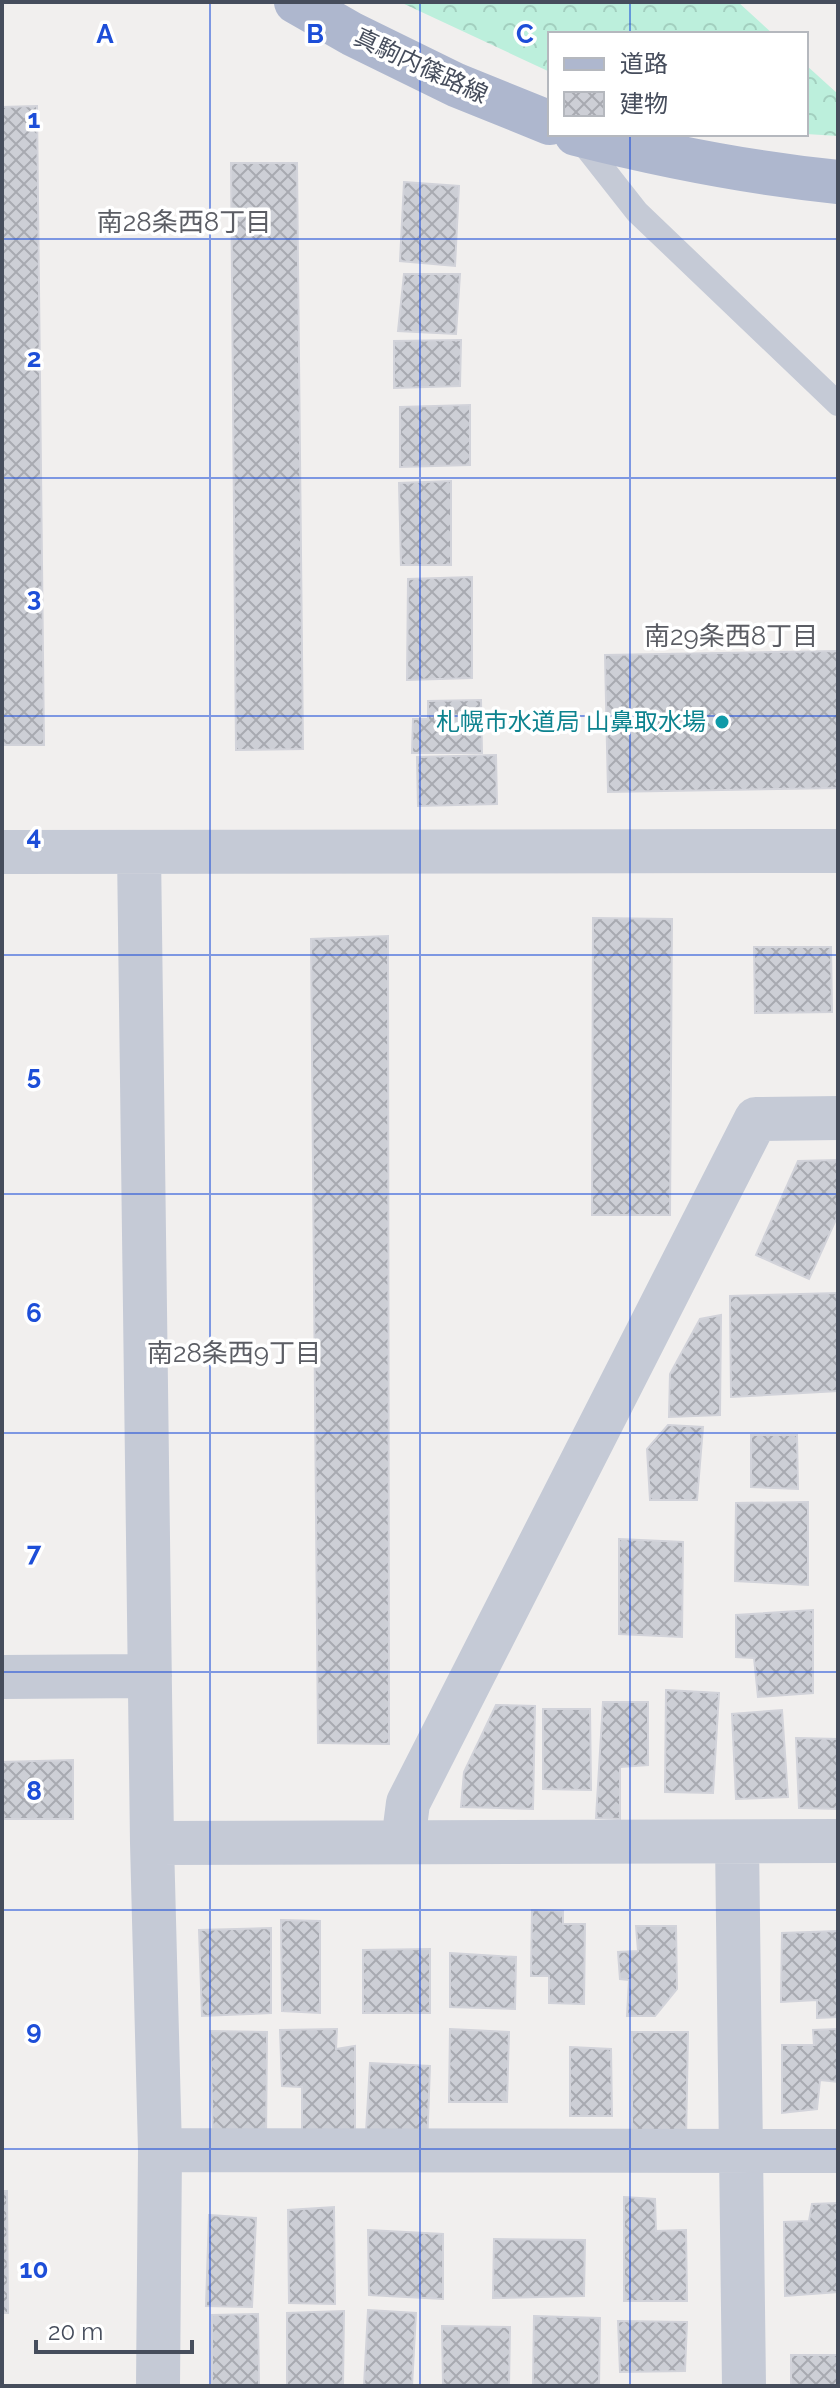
<svg xmlns="http://www.w3.org/2000/svg" width="840" height="2388" viewBox="0 0 840 2388" font-family="Raleway,'Noto Sans JP',sans-serif">
<style>
.forest{fill:url(#forest-crowns)}
.building{fill:url(#building-cross-hatch);stroke:#d2d3da;stroke-width:2}
.lines{fill:none;stroke-linecap:round;stroke-linejoin:round}
.service{stroke:#c5cad6;stroke-width:24}
.minor{stroke:#c5cad6;stroke-width:44}
.primary{stroke:#aeb7ce;stroke-width:44}
.grid{fill:none;stroke:#1d4ed8;stroke-width:2;stroke-opacity:0.55}
.culture-dot{fill:#0f9aa8;stroke:#fff;stroke-width:3}
.labels{text-anchor:middle;stroke-width:7;stroke-linejoin:round;paint-order:stroke}
.street-label{font-size:24px;fill:#464d5c;stroke:#fff}
.culture-label{font-size:24px;fill:#0d838f;stroke:#fff;text-anchor:end}
.neighbourhood-label{font-size:26px;fill:#5b5d64;stroke:#fff}
.grid-label{font-size:26px;text-anchor:middle;font-weight:bold;fill:#1d4ed8;stroke:#fff;stroke-width:7;stroke-linejoin:round;paint-order:stroke}
</style>
<defs>
<pattern id="forest-crowns" width="20" height="18" patternUnits="userSpaceOnUse" patternTransform="scale(2)"><rect width="20" height="18" fill="#bcefdc"/><path d="M2 6a3 3 0 1 1 6 0M12 15a3 3 0 1 1 6 0" fill="none" stroke="#a3cfbf"/></pattern>
<pattern id="building-cross-hatch" width="8" height="8" patternUnits="userSpaceOnUse" patternTransform="scale(2)"><rect width="8" height="8" fill="#cdcfd6"/><path d="M0 0l8 8M0 8l8-8" fill="none" stroke="#a8aab1"/></pattern>
</defs>
<rect width="100%" height="100%" fill="#f1efee"/>
<path class="forest" d="M400 2H738L773 34H550V72Z
M806 65 838 94V136L806 134Z"/>
<path class="building" d="M37 106 44 745H2V107Z
M231 163H297L303 749 236 750Z
M404 182 459 186 455 266 400 261Z
M404 274H460L456 334 398 331Z
M461 340 460 386 394 388V341Z
M470 405V465L400 467V407Z
M451 481V565H401L399 483Z
M472 577V678L407 680 408 579Z
M838 651V788L608 792 605 655Z
M481 700 482 753H412L413 719H428V701Z
M496 755 497 804 418 806 417 757Z
M593 918 672 919 670 1215H592Z
M388 936 389 1744 318 1743 311 939Z
M754 947H831L832 1012 755 1013Z
M838 1160V1215L809 1279 756 1255 798 1161Z
M838 1293V1391L731 1397 730 1296Z
M721 1315 720 1415 669 1417 670 1374 700 1319Z
M668 1425 703 1427 697 1500H650L647 1449Z
M751 1435H797L798 1489 751 1487Z
M808 1502V1585L735 1581 736 1503Z
M619 1539 683 1542 682 1637 619 1634Z
M813 1610V1693L758 1697 754 1658 736 1657V1615Z
M666 1690 719 1693 713 1793 665 1792Z
M603 1702H648V1765L620 1767V1819L596 1818Z
M496 1705 535 1706 533 1809 461 1807 464 1772Z
M543 1709H590L591 1790 543 1789Z
M782 1710 788 1797 736 1799 732 1714Z
M796 1738 838 1739V1809L799 1808Z
M73 1760V1819H2V1762Z
M532 1910 563 1911V1924H585L584 2004 549 2003V1976H531Z
M281 1920 320 1921V2013L282 2011Z
M636 1926H676L677 1989 655 2016H627L629 1980 620 1979 618 1952 638 1951Z
M271 1928V2013L202 2016 199 1930Z
M838 1931V2017L817 2018V2000L781 2002 782 1933Z
M430 1949V2013H363V1950Z
M450 1953 516 1957 515 2009 450 2007Z
M337 2029 336 2049 355 2046V2131L302 2135V2087L282 2086 280 2030Z
M450 2029 509 2032 507 2102H449Z
M838 2029V2082L820 2080 817 2109 782 2113V2045H814L813 2030Z
M210 2031 267 2032 266 2139 213 2137Z
M632 2032H688L686 2141 632 2142Z
M570 2047 611 2049 612 2116H570Z
M370 2063 430 2066 427 2147 365 2149Z
M2 2191H7L8 2313H2Z
M624 2197 655 2199 656 2231 686 2230 687 2301H624Z
M838 2203V2292L785 2296 784 2222 809 2221 812 2204Z
M334 2207 335 2304 289 2303 288 2210Z
M209 2215 256 2218 252 2307 206 2306Z
M368 2230 443 2234V2299L369 2295Z
M494 2239 585 2240 584 2296 493 2298Z
M368 2310 416 2313 412 2386H364Z
M344 2311 343 2386H287V2313Z
M258 2314 259 2386H212V2315Z
M534 2316 600 2318 599 2386H533Z
M618 2321 687 2322 685 2371 620 2372Z
M442 2326 510 2327 509 2386H443Z
M791 2355H838V2386H791Z"/>
<g class="lines">
<path class="service" d="M578 137 637 212 838 404"/>
<path class="minor" d="M2 852 838 851
M139 852 152 1843 160 2150 158 2386
M2 1677 150 1676
M403 1842 408 1803 756 1119 838 1118
M737 1842 744 2386
M152 1843 838 1841
M160 2150 838 2151"/>
<path class="primary" d="M296 2 352 34 456 85 550 123
M576 134C663 156 749 173 838 182"/>
</g>
<path class="grid" d="M210 2V2386M420 2V2386M630 2V34M630 134V2386M2 239H838M2 478H838M2 716H838M2 955H838M2 1194H838M2 1433H838M2 1672H838M2 1910H838M2 2149H838"/>
<circle class="culture-dot" cx="722" cy="722" r="8"/>
<g class="labels">
<g class="street-label">
<text transform="translate(421 66) rotate(25)" y="8">真駒内篠路線</text>
</g>
<g class="culture-label">
<text x="706" y="730">札幌市水道局 山鼻取水場</text>
</g>
<g class="neighbourhood-label">
<text x="184" y="231">南28条西8丁目</text>
<text x="731" y="645">南29条西8丁目</text>
<text x="234" y="1362">南28条西9丁目</text>
</g>
</g>
<g class="grid-label">
<text x="105" y="43">A</text>
<text x="315" y="43">B</text>
<text x="525" y="43">C</text>
<text x="34" y="128">1</text>
<text x="34" y="367">2</text>
<text x="34" y="606">3</text>
<text x="34" y="845">4</text>
<text x="34" y="1084">5</text>
<text x="34" y="1322">6</text>
<text x="34" y="1561">7</text>
<text x="34" y="1800">8</text>
<text x="34" y="2039">9</text>
<text x="34" y="2278">10</text>
</g>
<rect width="840" height="2388" fill="none" stroke="#464d5c" stroke-width="8"/>
<rect x="548" y="32" width="260" height="104" fill="#ffffff" stroke="#b5b8be" stroke-width="2"/>
<rect x="564" y="58" width="40" height="12" fill="#aeb7ce" stroke="#b5b8be" stroke-width="2"/>
<text x="620" y="72" font-size="24" fill="#464d5c">道路</text>
<rect x="564" y="92" width="40" height="24" fill="url(#building-cross-hatch)" stroke="#b5b8be" stroke-width="2"/>
<text x="620" y="112" font-size="24" fill="#464d5c">建物</text>
<path d="M36 2340v12h156v-12" fill="none" stroke="#464d5c" stroke-width="4"/>
<text x="48" y="2340" font-size="24" fill="#464d5c" stroke="#ffffff" stroke-width="6" paint-order="stroke">20 m</text>
</svg>
